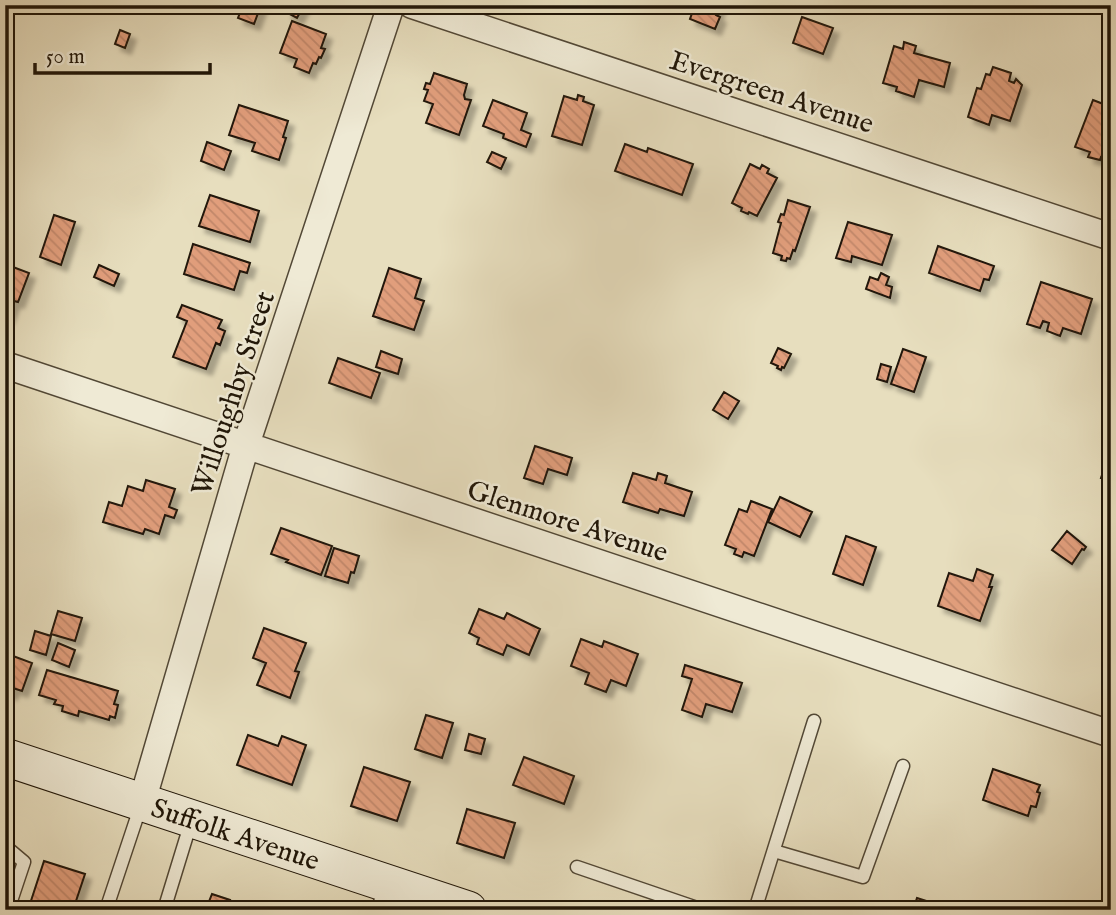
<svg xmlns="http://www.w3.org/2000/svg" width="1116" height="915" viewBox="0 0 1116 915" font-family="'IM FELL English',serif">
<style>
.building{fill:url(#building-back-hatch);stroke:#201608;stroke-width:2;filter:url(#shadow)}
.lines{fill:none;stroke-linecap:round;stroke-linejoin:round}
.service-casing{stroke:#524836;stroke-width:15}
.minor-casing{stroke:#524836;stroke-width:29}
.secondary-casing{stroke:#201608;stroke-width:39}
.service{stroke:#efead5;stroke-width:12}
.minor{stroke:#efead5;stroke-width:26}
.secondary{stroke:#efead5;stroke-width:37}
.labels{text-anchor:middle;stroke-width:5;stroke-linejoin:round;paint-order:stroke}
.street-label{font-size:28px;fill:#201608;stroke:#efead5}
</style>
<defs>
<pattern id="building-back-hatch" width="6" height="6" patternUnits="userSpaceOnUse" patternTransform="scale(1.75)"><rect width="6" height="6" fill="#e19e7c"/><path d="M-1 5l2 2M0 0l6 6M5-1l2 2" fill="none" stroke="#c1876a"/></pattern>
<filter id="shadow"><feDropShadow dx="6" dy="6" stdDeviation="2" flood-color="#0004"/></filter>
</defs>
<rect width="100%" height="100%" fill="#e7debe"/>
<filter id="stains"><feTurbulence type="fractalNoise" baseFrequency=".00286" numOctaves="4"/><feColorMatrix values="0 0 0 0 .2 0 0 0 0 .09 0 0 0 0 .02 0 0 0 .5 -.17"/></filter>
<radialGradient id="worn" r=".72"><stop offset=".6" stop-color="#630" stop-opacity="0"/><stop offset="1" stop-color="#630" stop-opacity=".3"/></radialGradient>
<path class="building" d="M243 5H261L254 24 238 18Z
M290 5H304L297 18 286 12Z
M695 5H720L716 15 720 17 715 29 690 19Z
M802 17 833 28 823 54 793 43Z
M292 21 326 34 321 48 325 49 321 58 319 57 316 64 313 63 309 73 294 67 297 59 280 53Z
M120 30 130 34 125 48 115 44Z
M904 42 916 46 914 53 950 63 944 87 919 80 914 97 896 91 897 87 883 83 894 46 903 49Z
M993 67 1011 73 1009 81 1014 83 1016 79 1022 85 1010 121 992 115 989 125 968 117 977 88 981 89 986 74 990 75Z
M434 73 467 84 464 95 465 99 471 100 459 135 426 123 433 104 424 101 428 90 424 89 426 83 430 84Z
M578 95 584 97 583 101 594 105 582 145 552 136 564 96 577 100Z
M493 100 527 113 521 130 531 134 526 147 503 138 504 134 483 126Z
M1093 100 1111 107V160L1101 157 1100 160 1088 157 1090 152 1075 147Z
M239 105 288 121 283 137 286 138 279 160 252 151 255 143 229 135Z
M207 142 231 151 224 170 201 161Z
M625 144 647 152 648 148 693 164 682 195 615 171Z
M492 152 506 158 501 169 487 162Z
M750 164 760 169 762 165 769 169 767 173 777 178 757 216 749 212 748 214 741 211 742 208 732 203Z
M210 195 259 211 250 242 199 226Z
M788 200 810 207 795 251 793 250 790 259 787 258 786 261 781 260 782 256 773 253 781 223 778 222 781 214 784 215Z
M54 215 75 222 61 265 40 257Z
M848 222 892 235 882 265 852 256 851 262 836 258Z
M193 244 250 263 247 273 240 271 234 290 184 274Z
M938 246 994 266 989 280 984 279 980 291 929 273Z
M5 264 29 273 18 302 14 301 7 319Z
M99 265 119 274 114 286 94 277Z
M389 268 421 279 415 298 424 301 414 330 373 316Z
M881 273 889 277 886 285 892 287 890 298 866 289 870 277 878 280Z
M1041 282 1092 299 1081 334 1063 328 1060 336 1047 331 1049 323 1043 321 1040 328 1027 324Z
M182 305 222 320 218 328 225 331 220 345 216 343 206 369 173 357 187 321 177 317Z
M778 348 791 354 784 368 782 367 781 370 777 368 778 366 771 363Z
M903 349 926 357 914 392 891 384Z
M381 351 402 359 398 374 376 367Z
M338 358 380 373 371 398 329 383Z
M881 364 891 367 887 382 877 379Z
M724 392 739 401 728 419 713 410Z
M535 446 572 458 567 475 548 469 543 484 524 478Z
M1105 466 1111 468V481L1101 478Z
M633 473 656 480 658 473 667 476 665 483 692 492 684 516 660 509 658 513 623 502Z
M146 480 175 489 169 507 177 510 174 518 165 515 159 534 145 529 143 534 103 522 109 502 122 506 128 486 143 491Z
M780 497 812 512 800 537 768 522Z
M751 501 772 509 754 556 744 552 742 557 734 554 736 549 725 545 739 509 747 512Z
M281 528 332 546 321 575 286 562 288 560 271 554Z
M1067 531 1086 547 1084 550 1082 549 1072 564 1052 550Z
M846 536 876 547 863 585 833 574Z
M334 548 359 556 354 573 351 572 348 583 325 576Z
M977 569 993 575 989 587H992L980 621 938 606 949 573 973 581Z
M479 609 504 619 507 613 540 629 529 655 507 645 503 655 477 644 479 638 469 633Z
M58 611 82 618 75 641 51 634Z
M264 628 306 643 295 671 299 672 290 698 257 685 266 663 253 658Z
M35 631 51 636 46 655 30 650Z
M581 639 602 647 604 641 638 654 626 686 611 680 606 692 585 684 589 673 571 666Z
M58 643 75 650 69 667 52 660Z
M5 653 32 663 22 691 13 688 11 694 5 692Z
M685 665 742 683 732 712 706 704 702 717 682 710 692 679 682 676Z
M47 670 118 691 114 704 118 705 115 718 110 716 109 720 79 711 78 716 62 711 63 706 54 704 56 700 39 695Z
M426 715 453 723 442 758 415 749Z
M469 734 485 739 481 754 465 750Z
M248 735 278 746 282 736 306 745 292 785 237 765Z
M524 757 574 776 564 804 513 785Z
M364 767 410 782 397 821 351 806Z
M993 769 1040 785 1037 792 1040 793 1036 807 1031 806 1028 816 983 800Z
M467 809 515 823 504 858 457 843Z
M44 861 85 874 73 910H28Z
M212 894 230 900 227 909 229 910H198L201 902 208 904Z
M917 898 933 903 930 910H913Z"/>
<g class="lines">
<defs>
<path id="service" d="M5 846 24 862 8 910
M774 851 863 877 903 766
M577 867 703 910
M106 910 141 805
M164 910 191 822
M377 910 386 886
M755 910 814 721"/>
<path id="minor" d="M412 5 1111 237
M5 365 1111 734
M142 802 246 445 391 5"/>
<g id="secondary">
<path id="s1" d="M5 757 468 910"/>
</g>
</defs>
<use href="#service" class="service-casing"/>
<use href="#minor" class="minor-casing"/>
<use href="#secondary" class="secondary-casing"/>
<use href="#service" class="service"/>
<use href="#minor" class="minor"/>
<use href="#secondary" class="secondary"/>
</g>
<g class="labels">
<g class="street-label">
<text transform="translate(772 91) rotate(18)" y="10">Evergreen Avenue</text>
<text transform="translate(232 393) rotate(-72)" y="10">Willoughby Street</text>
<text transform="translate(568 520) rotate(18)" y="10">Glenmore Avenue</text>
<text dy="10" stroke="none"><textPath href="#s1" startOffset="243">Suffolk Avenue</textPath></text>
</g>
</g>
<rect width="1116" height="915" fill="none" stroke="#e7debe" stroke-width="28"/>
<rect x="7" y="7" width="1102" height="901" fill="none" stroke="#201608" stroke-width="3.5"/>
<rect x="14" y="14" width="1088" height="887" fill="none" stroke="#201608" stroke-width="2"/>
<path d="M35 63v10h175v-10" fill="none" stroke="#201608" stroke-width="3.5"/>
<text x="46" y="63" font-size="21" fill="#201608" stroke="#efead5" stroke-width="5" paint-order="stroke">50 m</text>
<rect width="100%" height="100%" filter="url(#stains)"/>
<rect width="100%" height="100%" fill="url(#worn)"/>
</svg>
